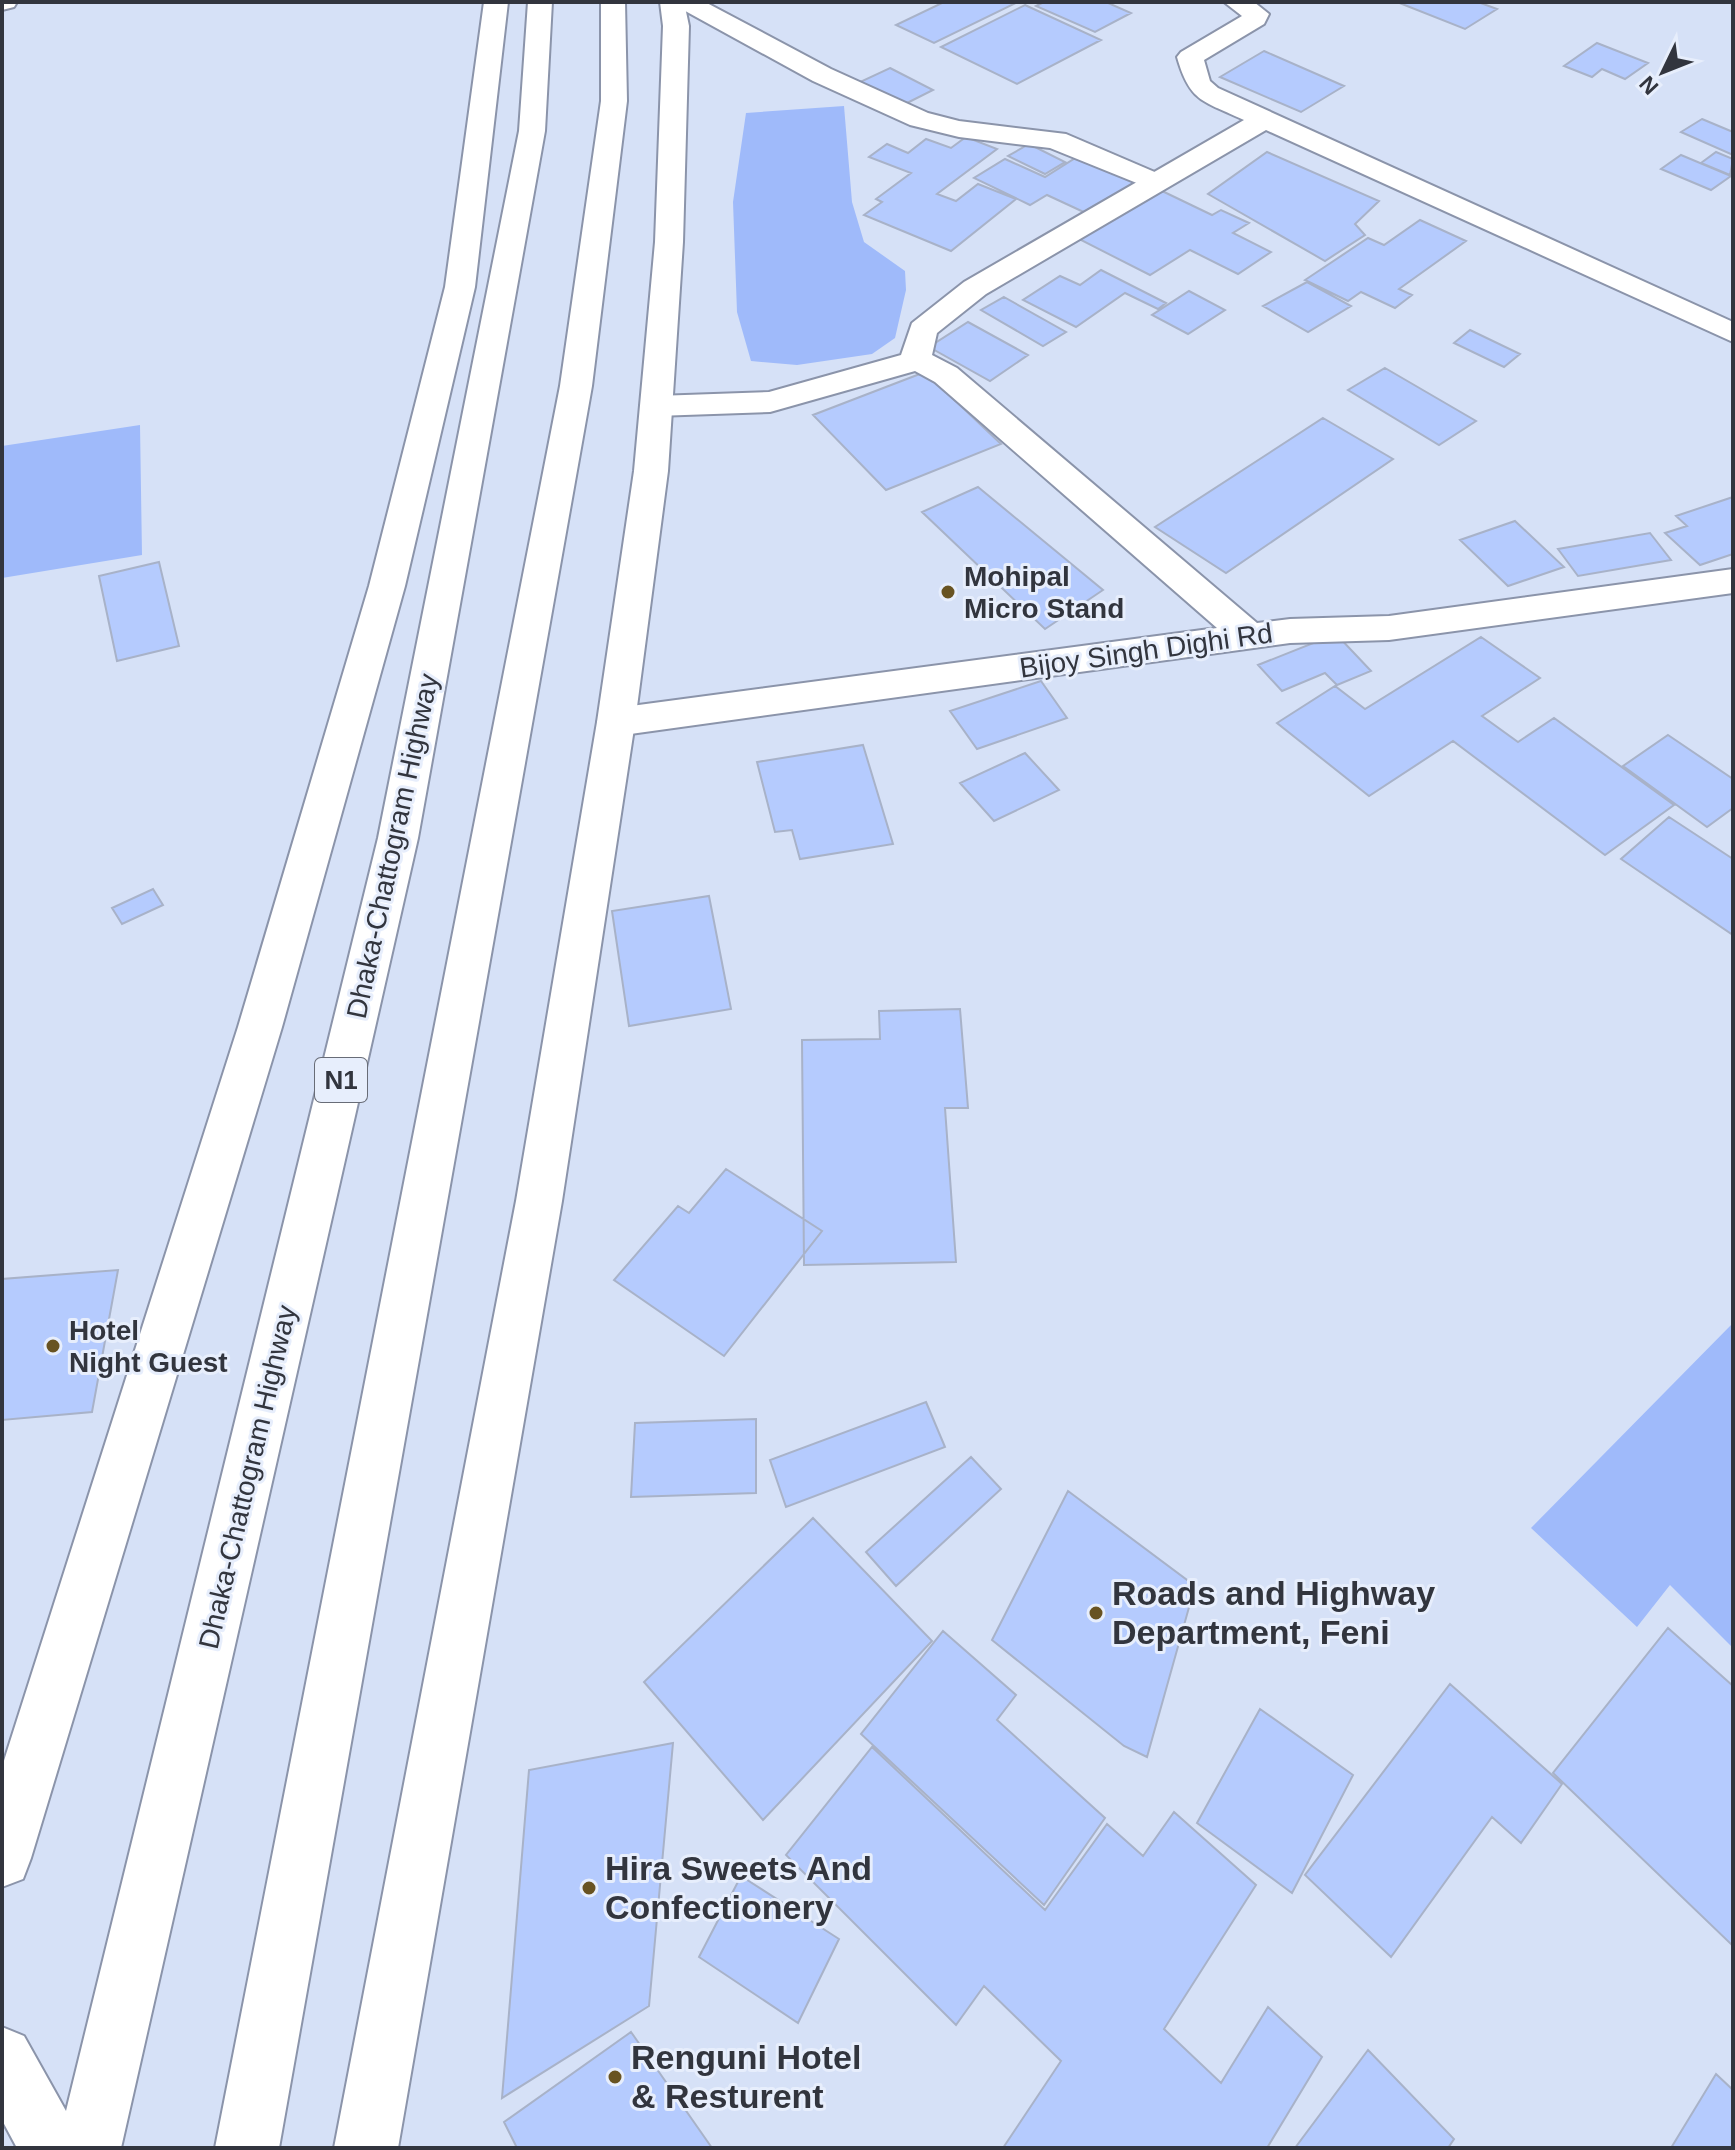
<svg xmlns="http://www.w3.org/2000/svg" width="1735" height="2150" viewBox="0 0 1735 2150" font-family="Helvetica,sans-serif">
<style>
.water{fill:#9fbafa}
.building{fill:#b5cbfe;stroke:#a8b2c8;stroke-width:2}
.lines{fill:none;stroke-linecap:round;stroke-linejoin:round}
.pedestrian-casing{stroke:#8b94aa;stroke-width:4}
.minor-casing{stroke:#8b94aa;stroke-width:4}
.trunk-casing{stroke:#8b94aa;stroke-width:4}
.pedestrian{fill:#fff;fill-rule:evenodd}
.minor{fill:#fff;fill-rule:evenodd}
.trunk{fill:#fff;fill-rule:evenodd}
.poi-dot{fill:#685322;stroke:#e7eefc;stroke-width:3}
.labels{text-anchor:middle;stroke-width:6;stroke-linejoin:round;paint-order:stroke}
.shield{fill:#e7eefc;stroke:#686c77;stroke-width:2}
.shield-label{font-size:26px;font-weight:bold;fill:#32353e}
.poi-label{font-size:28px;font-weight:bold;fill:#32353e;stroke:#e7eefc;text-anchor:start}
.street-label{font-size:28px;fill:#32353e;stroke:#e7eefc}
.near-poi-label{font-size:34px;font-weight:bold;fill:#32353e;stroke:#e7eefc;text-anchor:start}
</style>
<rect width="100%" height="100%" fill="#d6e1f7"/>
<path class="water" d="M844 106 852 202 864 242 905 271 906 290 895 338 872 354 797 365 751 361 737 312 733 202 746 113Z
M140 425 142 555 2 578V446Z
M1733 1323V1648L1670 1585 1637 1627 1531 1528Z"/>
<path class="building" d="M944 2H1018L934 43 896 25Z
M1044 2H1106L1131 13 1095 32 1036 6Z
M1397 2H1478L1497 9 1465 29Z
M1025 5 1101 40 1017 84 941 47Z
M1597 43 1648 63 1625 79 1602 69 1592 77 1564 66Z
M1264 51 1344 86 1301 112 1220 77Z
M890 68 933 90 903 105 860 82Z
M1702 119 1733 132V155L1681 132Z
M966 137 997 149 937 194 956 201 978 184 1016 199 951 251 864 215 882 202 876 199 911 173 869 157 887 144 908 153 926 139 951 148Z
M1029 144 1065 162 1045 174 1008 156Z
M1267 152 1379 201 1355 224 1365 235 1325 261 1208 194Z
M1716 152 1733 159 1730 175 1701 163Z
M1681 155 1731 176 1711 190 1661 169Z
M1077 157 1136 183 1088 214 1047 195 1030 205 974 178 1005 159 1045 177Z
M1160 190 1212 215 1221 210 1249 223 1233 233 1271 252 1238 274 1190 250 1150 275 1079 239Z
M1420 220 1466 241 1399 289 1412 295 1395 308 1361 292 1348 301 1305 280 1368 238 1384 245Z
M1101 270 1166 303 1158 309 1125 293 1076 327 1023 300 1060 276 1080 285Z
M1307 282 1351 306 1308 332 1263 306Z
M1189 291 1225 310 1188 334 1152 315Z
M1004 297 1066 332 1043 346 981 310Z
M968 322 1028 355 990 381 929 347Z
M1470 330 1520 354 1504 367 1454 343Z
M1385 368 1476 421 1439 445 1348 390Z
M925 372 1001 444 886 490 813 415Z
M1323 418 1393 459 1226 573 1155 527Z
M978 487 1103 590 1045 629 922 512Z
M1733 497V554L1700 565 1665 533 1687 526 1676 516Z
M1515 521 1564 567 1508 586 1460 540Z
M1650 533 1671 560 1578 576 1558 549Z
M159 562 179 646 117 661 99 576Z
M1336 634 1371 671 1337 685 1325 673 1282 691 1258 665Z
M1481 637 1540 678 1482 716 1518 742 1554 718 1674 805 1605 855 1453 741 1369 796 1277 723 1335 686 1365 709Z
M1041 681 1067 718 977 749 950 711Z
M1668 735 1733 779V808L1707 827 1623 766Z
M863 745 893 844 800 859 792 830 775 832 757 762Z
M1025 753 1059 790 994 821 960 783Z
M1669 817 1733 859V935L1621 859Z
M153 889 163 905 122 924 112 908Z
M709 896 731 1009 629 1026 612 911Z
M960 1009 968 1108H945L956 1262 804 1265 802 1040 880 1039 879 1011Z
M726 1169 822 1231 724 1356 614 1280 678 1206 689 1213Z
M118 1270 92 1412 2 1420V1279Z
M926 1402 945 1447 786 1507 770 1460Z
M756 1419V1493L631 1497 635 1423Z
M971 1457 1001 1489 896 1586 866 1552Z
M1068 1491 1195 1586 1147 1757 1124 1746 992 1640Z
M813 1518 932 1641 763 1820 644 1682Z
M1668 1628 1733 1686V1946L1553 1773Z
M943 1631 1016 1695 997 1720 1105 1818 1044 1905 861 1734Z
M1450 1684 1562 1784 1521 1843 1492 1817 1391 1957 1305 1875Z
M1260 1709 1353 1775 1292 1893 1197 1823Z
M673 1743 649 2006 502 2098 529 1770Z
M872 1747 1045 1910 1107 1824 1143 1856 1174 1812 1256 1885 1164 2029 1221 2083 1268 2007 1322 2057 1267 2148H1003L1061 2061 984 1986 956 2025 786 1855Z
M741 1876 839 1939 798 2023 699 1957Z
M631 2032 712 2148H517L504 2122Z
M1368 2050 1454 2139 1448 2148H1295Z
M1716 2074 1733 2090V2148H1671Z"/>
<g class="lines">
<defs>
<path id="pedestrian" d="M675 2H705L831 69 928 113 959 121 1066 134 1164 176 1168 182 1164 188 1154 190 1050 148 959 137 910 125 813 81 678 7Z"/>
<path id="minor" d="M2 2H17L14 7 2 10Z
M1224 2H1254L1269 14 1264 24 1204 60 1210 81 1218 88 1733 322V342L1266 130 986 294 937 333 932 355 957 368 1257 623 1290 619 1389 616 1733 569V593L1389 640 1290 643 616 736 603 732 597 722 603 712 616 708 1217 628 935 382 915 371 770 412 656 416 645 413 640 406 645 399 656 396 769 392 901 355 912 323 964 282 1244 120C1204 101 1190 103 1177 57L1181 52 1242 16Z"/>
<path id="trunk" d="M484 2H508L475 287 405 586 282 1027 31 1858 23 1879 2 1887V1767L238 1027 369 586 445 287Z
M528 2H552L545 131 418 838 121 2148H17L2 2120V2027L24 2036 66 2111 378 838 519 131Z
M601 2H625L627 101 592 386 279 2148H215L560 386 601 101Z
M660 2H684L689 26 683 242 668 471 635 722 562 1201 398 2148H334L516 1201 597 722 634 471 655 242 663 26Z"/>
</defs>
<use href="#pedestrian" class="pedestrian-casing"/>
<use href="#minor" class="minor-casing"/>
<use href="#trunk" class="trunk-casing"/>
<use href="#pedestrian" class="pedestrian"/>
<use href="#minor" class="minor"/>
<use href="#trunk" class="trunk"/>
</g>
<g class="poi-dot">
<circle cx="948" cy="592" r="8"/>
<circle cx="53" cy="1346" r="8"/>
<circle cx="1096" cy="1613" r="8"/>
<circle cx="589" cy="1888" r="8"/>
<circle cx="615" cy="2077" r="8"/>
</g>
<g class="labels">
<rect class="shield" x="315" y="1058" width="52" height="44" rx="6"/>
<g class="shield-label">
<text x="341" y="1089">N1</text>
</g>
<g class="poi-label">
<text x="964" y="586">Mohipal<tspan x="964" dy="32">Micro Stand</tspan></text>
<text x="69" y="1340">Hotel<tspan x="69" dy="32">Night Guest</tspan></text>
</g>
<g class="street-label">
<text transform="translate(1146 650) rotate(-8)" y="10">Bijoy Singh Dighi Rd</text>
<text transform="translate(392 846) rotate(-78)" y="10">Dhaka-Chattogram Highway</text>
<text transform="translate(247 1477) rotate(-77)" y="10">Dhaka-Chattogram Highway</text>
</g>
<g class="near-poi-label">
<text x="1112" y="1605">Roads and Highway<tspan x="1112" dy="39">Department, Feni</tspan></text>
<text x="605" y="1880">Hira Sweets And<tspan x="605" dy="39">Confectionery</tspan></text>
<text x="631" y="2069">Renguni Hotel<tspan x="631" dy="39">&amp; Resturent</tspan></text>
</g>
</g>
<rect width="1735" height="2150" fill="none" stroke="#32353e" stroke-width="8"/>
<g transform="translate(1663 72) rotate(227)" stroke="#e7eefc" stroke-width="6" paint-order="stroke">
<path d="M0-6L14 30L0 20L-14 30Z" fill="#32353e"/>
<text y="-12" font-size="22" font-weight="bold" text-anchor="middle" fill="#32353e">N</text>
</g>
</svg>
